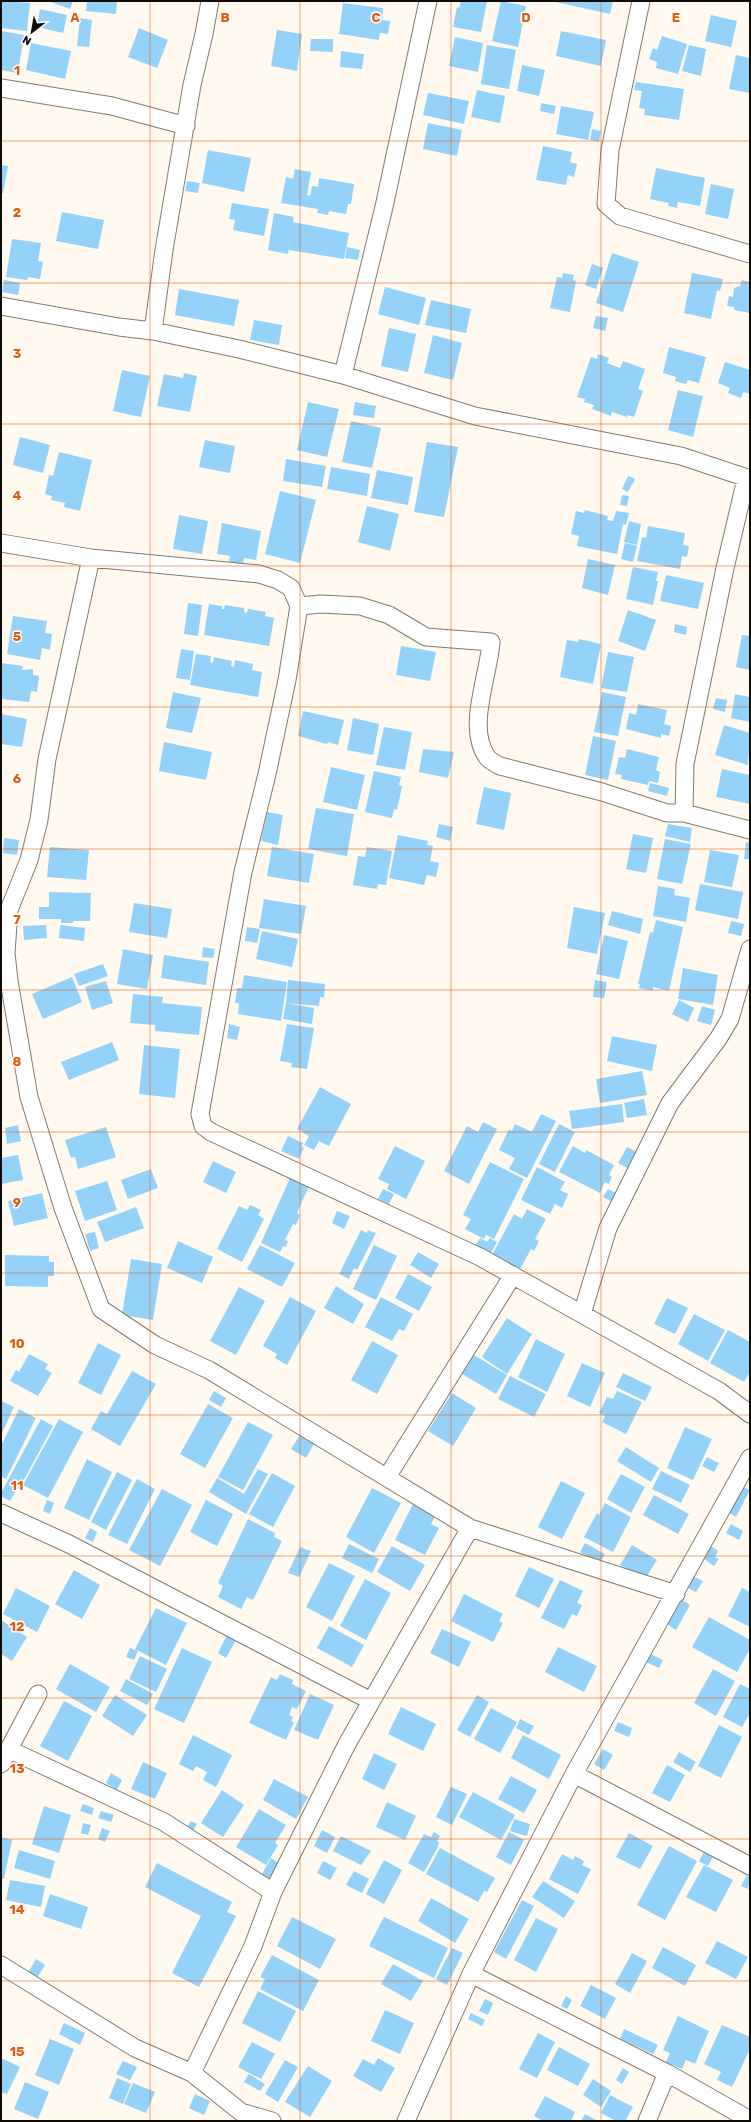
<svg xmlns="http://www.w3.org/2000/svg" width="751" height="2122" viewBox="0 0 751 2122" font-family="Rubik,sans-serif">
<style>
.building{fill:#94d2fa}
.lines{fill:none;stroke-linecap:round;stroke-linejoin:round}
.street-casing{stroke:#807a6f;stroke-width:19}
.street{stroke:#fff;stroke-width:17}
.grid{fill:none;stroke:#e8590c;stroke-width:1;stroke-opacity:0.55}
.grid-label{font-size:13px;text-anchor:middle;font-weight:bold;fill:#e8590c;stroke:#fff;stroke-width:3;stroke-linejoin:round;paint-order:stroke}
</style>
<rect width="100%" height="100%" fill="#fff9ef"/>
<path class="building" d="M1 1 30 3 27 31 1 28Z
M48 1H73L70 9Z
M87 1H117L116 14 86 11Z
M461 1H487L481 32 453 27 457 7 459 8Z
M501 1 526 6 518 47 492 41Z
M551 1H613L610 14Z
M343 3 383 8 382 20 390 21 388 34 380 33 379 40 339 34Z
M40 9 67 15 63 33 37 27Z
M711 15 737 21 731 47 705 41Z
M80 18 92 20 89 47 77 46Z
M139 28 168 40 157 68 128 57Z
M277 30 302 34 297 71 271 66Z
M1 31 24 35 18 73 1 70Z
M561 31 606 40 601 66 556 56Z
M662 36 687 44 678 74 656 68 657 62 649 59 653 48 657 50Z
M455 37 483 43 478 72 449 66Z
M311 39H333V52L310 51Z
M31 43 71 51 65 79 26 70Z
M487 45 516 50 509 89 481 84Z
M689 45 706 49 701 76 682 71Z
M341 51 364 54 362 69 340 67Z
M736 55 750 58V93L729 89Z
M522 65 545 70 539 96 517 91Z
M636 82 684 89 679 120 644 115 645 109 639 108 642 91 634 90Z
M477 90 505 96 500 123 471 117Z
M428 93 469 101 464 124 423 115Z
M541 103 556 106 554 114 540 111Z
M561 106 594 112 588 140 556 134Z
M428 123 462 130 457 156 423 149Z
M592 129 601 131 599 142 590 140Z
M543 146 572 152 570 162 577 164 574 177 568 175 566 185 536 180Z
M208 150 251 158 244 192 202 183Z
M1 165 8 166 3 193H1Z
M656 168 705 178 700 206 678 202 677 208 668 206 669 203 650 199Z
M295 169 311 172 307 195 310 196 312 186 318 187 319 178 354 184 351 204H348L346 214 329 211 328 215 317 213 318 209 281 203 286 177 293 179Z
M187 181 200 183 198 193 185 191Z
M711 184 734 189 728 219 705 214Z
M232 203 269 209 264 236 233 230 235 220 229 219Z
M62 212 104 220 98 249 56 241Z
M274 213 294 217 293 222 349 233 344 259 289 250 292 229 288 254 268 250Z
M12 239 41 243 38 261 43 262 40 279 28 277 27 280 6 277Z
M347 247 360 250 358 260 345 258Z
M612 253 639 262 623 312 596 303Z
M592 264 603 268 596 289 585 285Z
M563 273 574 275 573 280 576 281 570 312 550 308 557 277 562 278Z
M692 273 723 279 720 291 717 290 711 319 684 313Z
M4 280 20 283 18 295 2 292Z
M742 280 750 282V313L734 310V307L727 306 729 296 733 297 734 288 740 286Z
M385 287 426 298 419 325 378 314Z
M179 289 239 300 234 326 175 315Z
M431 300 471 309 466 333 425 325Z
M596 316 608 318 605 331 593 328Z
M254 320 282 325 279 345 250 340Z
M389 328 416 334 408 372 381 366Z
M433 335 462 343 453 380 424 373Z
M669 347 706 357 699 383 688 380 686 384 675 381 676 377 663 373Z
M598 354 609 358 607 363 620 368 623 361 645 369 638 389 643 391 634 417 628 415 627 417 612 412 611 416 592 409 594 405 584 402 585 399 577 397 591 357 597 359Z
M725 362 750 370V394L743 392 741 398 728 393 730 388 718 383Z
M122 370 150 376 141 417 113 411Z
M184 373 197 376 190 412 157 406 164 374 183 378Z
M678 390 703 396 693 437 668 430Z
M308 402 339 409 327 457 297 450Z
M355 402 376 406 374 418 353 415Z
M351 421 381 428 372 468 342 462Z
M20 437 50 445 43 473 13 465Z
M205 440 235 446 230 473 199 467Z
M427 442 458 447 444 517 414 512Z
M59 452 92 460 80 511 64 507 65 503 51 500 52 496 45 494 49 475 53 476Z
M286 459 326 466 322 487 283 481Z
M331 467 370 474 367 496 327 489Z
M377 470 413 477 408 505 371 498Z
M628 476 635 479 628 492 622 489Z
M280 491 316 500 300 563 265 554Z
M622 495 629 496 627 506 620 505Z
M367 506 399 514 390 551 358 542Z
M585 510 608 516 607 520 613 521 616 511 629 513 626 525 623 524 617 554 577 546 579 536 571 534 576 511 584 513Z
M179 515 208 521 202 554 173 549Z
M629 521 641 524 637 545 624 542Z
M222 523 261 531 256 560 244 558 242 568 228 565 230 556 217 554Z
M648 526 685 533 683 545 689 546 687 557 682 556 680 569 637 561 642 537 646 538Z
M625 543 637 546 633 562 621 559Z
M588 559 615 565 608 595 582 588Z
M633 567 658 572 656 581H658L653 605 626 599Z
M666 575 704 583 698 609 660 601Z
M188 603 202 605 198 636 184 634Z
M209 604 222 606V609H224L225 605 244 608V612L247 613 248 609 266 612 265 616 274 618 269 646 204 635Z
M628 610 656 620 645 651 618 641Z
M13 616 47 621 45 633 52 634 50 650 42 648 40 660 7 654Z
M675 624 687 627 686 635 674 632Z
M742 635 750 636V670L736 667Z
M579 639 601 644 593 684 560 677 567 640 578 642Z
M401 646 436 652 430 681 396 675Z
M181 649 194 651 190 680 176 678Z
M608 652 634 657 627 692 601 688Z
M196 654 211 656 210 662 213 663 214 657 232 661 231 666 234 667 235 660 253 664 252 670 262 672 258 697 190 685Z
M1 663 23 666 22 670 33 669V675L39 676 37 692 31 691 29 702 1 699Z
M173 692 201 698 192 733 166 728Z
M602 692 626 697 618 736 594 732Z
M735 694 750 697V722L731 718Z
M716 698 727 700 725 712 713 709Z
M638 704 667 710 664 724 671 726 669 736 661 734V738L626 729 629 713 636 715Z
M303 711 344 720 338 745 328 742 327 744 298 736Z
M1 714 27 719 22 747 1 744Z
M353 718 379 724 373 755 347 750Z
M724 725 750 733 748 765 715 755Z
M384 727 412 732 405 770 376 765Z
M593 736 616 741 608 780 585 775Z
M164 742 212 752 206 780 159 771Z
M423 749 454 752 448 778 419 772Z
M627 749 659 757 656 770 660 772 658 783 649 781 648 785 621 779 622 775 615 774 619 757 625 758Z
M331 767 365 775 357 810 323 802Z
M722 769 750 775V804L716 797Z
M374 771 401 777 399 785 402 786 397 810 394 809 392 818 365 812Z
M650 783 669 788 667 796 648 791Z
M484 787 511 793 504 830 476 824Z
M316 808 354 814 347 856 308 849Z
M267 812 283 815 278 845 261 841Z
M439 824 453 827 450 841 436 837Z
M668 824 692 828 690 842 665 836Z
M633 834 653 838 646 873 626 869Z
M398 835 428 841 427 845 433 846 430 861 439 863 436 877 427 875 424 885 389 878Z
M4 838 19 840 17 855 3 853Z
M665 839 691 844 682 884 657 879Z
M746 842 750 843V859H744Z
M50 847 89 850 86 880 47 877Z
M272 847 314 854 309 883 267 876Z
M367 847 392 851 386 885 378 884 377 889 353 885 358 856 365 857Z
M710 850 739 855 732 887 704 882Z
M700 884 743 892 738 919 695 910Z
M658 886 675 889 674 895 690 898 686 922 653 916Z
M49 892 91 893 90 921H73V923H61V919H39V907H49Z
M264 899 306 906 301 934 259 928Z
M134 903 172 909 167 938 129 932Z
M574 907 605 913 597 954 567 948Z
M612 911 643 919 640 934 608 925Z
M656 920 683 927 669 991 653 987V991L639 988 640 984H638L650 932 653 933Z
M731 921 744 924 741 936 728 933Z
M46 925 47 938 24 940 23 926Z
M60 925 85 928 84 941 59 938Z
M247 927 260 929 257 943 245 941Z
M262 931 298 939 292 967 256 959Z
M604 935 628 941 619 979 596 974Z
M203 947 215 949 213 958 202 957Z
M123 949 153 955 147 989 117 984Z
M164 955 209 962 206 985 161 978Z
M103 964 108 976 79 986 74 974Z
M683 968 718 975 713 1005 678 999Z
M244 975 287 982 281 1021 238 1014 239 1003H235L237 988H242Z
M72 977 82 1002 43 1019 32 994Z
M288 980 325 984 324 998 320 997 319 1006 286 1003Z
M595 980 607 982 604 998 593 997Z
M106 981 113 1003 92 1010 85 987Z
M133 994 163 997 162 1003 202 1007 199 1035 155 1031V1025L130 1023Z
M679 1000 694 1008 688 1022 672 1014Z
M286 1003 314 1008 312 1024 283 1019Z
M702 1006 715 1010 711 1025 697 1021Z
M229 1024 240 1027 237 1040 227 1038Z
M287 1024 314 1028 307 1069 291 1067 292 1063 280 1061Z
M612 1036 657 1045 652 1071 607 1061Z
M112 1042 119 1060 69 1080 61 1062Z
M144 1045 180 1049 175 1098 139 1094Z
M642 1071 647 1095 600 1103 596 1079Z
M320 1087 351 1104 329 1146 319 1141 314 1150 304 1145 309 1136 297 1129Z
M644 1099 647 1115 627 1118 624 1103Z
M622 1104 624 1122 572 1129 569 1111Z
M541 1114 556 1121 527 1178 509 1169 515 1158 499 1150 509 1129 512 1131 515 1124 532 1132Z
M483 1122 497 1129 469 1184 444 1171 467 1126 478 1132Z
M559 1124 575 1132 555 1172 539 1164Z
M18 1125 21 1141 7 1144 5 1128Z
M106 1127 116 1157 78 1169 75 1157 71 1158 65 1140Z
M288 1136 303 1143 302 1146 304 1148 299 1159 281 1151Z
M395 1146 425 1161 406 1199 387 1189 389 1184 378 1179Z
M573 1146 585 1153 586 1150 614 1165 609 1175 612 1177 609 1184 605 1182 600 1193 559 1172Z
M627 1147 637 1152 629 1169 618 1163Z
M18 1155 23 1180 1 1184V1158Z
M213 1161 236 1172 226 1193 203 1182Z
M490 1162 524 1179 494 1239 486 1235 484 1239 465 1229 471 1219 463 1215Z
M537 1167 565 1182 560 1190 568 1194 562 1208 555 1204 550 1214 521 1200Z
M151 1169 158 1188 128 1199 121 1180Z
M290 1178 309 1186 297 1213 300 1215 296 1225 293 1224 285 1240 288 1241 286 1247 283 1246 280 1252 261 1243Z
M107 1181 117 1210 85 1221 75 1191Z
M383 1189 394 1194 389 1204 378 1199Z
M608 1189 620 1195 616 1204 603 1197Z
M42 1193 48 1218 14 1226 8 1201Z
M250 1205 261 1210 258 1215 264 1219 242 1262 217 1249 239 1206 247 1210Z
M136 1207 144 1228 105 1242 97 1222Z
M527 1209 546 1219 535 1239 539 1241 534 1251 531 1249 519 1271 491 1257 514 1214 522 1219Z
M337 1211 350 1216 344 1229 332 1223Z
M361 1230 367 1233 368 1230 376 1233 357 1270 354 1268 349 1279 339 1274Z
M95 1232 99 1248 90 1251 85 1234Z
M480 1238 487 1242 490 1238 497 1242 489 1256 474 1247Z
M178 1241 213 1257 202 1283 167 1268Z
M260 1245 295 1263 282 1287 247 1269Z
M374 1245 397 1256 376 1300 353 1289Z
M418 1252 439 1264 431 1278 410 1265Z
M5 1255 49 1256V1262H54V1276H48V1287L5 1286Z
M131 1259 162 1264 153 1320 122 1315Z
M408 1274 432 1287 419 1311 395 1298Z
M336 1286 364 1304 353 1324 324 1308Z
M239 1287 265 1301 236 1355 210 1341Z
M290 1297 316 1311 287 1365 275 1358 277 1354 263 1346Z
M381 1297 413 1314 404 1331 399 1329 392 1341 365 1327Z
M667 1298 688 1308 675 1334 654 1324Z
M694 1314 725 1330 708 1361 678 1344Z
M507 1318 532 1334 507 1374 482 1357Z
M728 1330 750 1342V1372L744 1382 710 1363Z
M536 1339 565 1354 547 1392 518 1377Z
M372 1341 398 1355 377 1394 351 1380Z
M98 1343 121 1355 101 1395 78 1383Z
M29 1354 48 1364 45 1369 52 1373 38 1396 10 1381 16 1370 19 1372Z
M474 1355 507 1375 496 1394 462 1374Z
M582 1363 605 1373 590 1407 567 1396Z
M132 1371 156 1384 120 1446 91 1429 101 1411 107 1414Z
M623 1373 652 1387 645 1401 616 1387Z
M510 1376 546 1394 534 1417 498 1399Z
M214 1391 226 1398 221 1407 209 1400Z
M617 1391 642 1402 626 1434 602 1422 605 1416 599 1413 607 1397 613 1399Z
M452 1393 476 1408 453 1446 428 1431Z
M1 1401 14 1407 1 1435Z
M208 1404 233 1418 205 1468 180 1454Z
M19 1409 36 1418 6 1479 1 1476V1446Z
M41 1419 53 1426 19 1489H17L10 1501 1 1496V1493Z
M59 1419 83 1432 48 1498 23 1485Z
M248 1422 273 1435 243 1490 218 1477Z
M685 1427 712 1439 693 1480 667 1468Z
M300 1435 314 1444 306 1458 291 1449Z
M626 1447 659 1468 651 1482 617 1461Z
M707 1457 719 1463 714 1472 702 1466Z
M87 1459 112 1472 89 1520 64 1508Z
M258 1469 268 1474 246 1514 209 1492 217 1478 244 1494Z
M661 1471 690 1485 681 1503 652 1489Z
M117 1472 132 1480 106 1530 91 1522Z
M272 1473 295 1486 273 1527 249 1514Z
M621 1474 645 1487 631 1513 607 1499Z
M137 1479 155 1489 127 1544 108 1535Z
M561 1481 585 1493 562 1539 538 1527Z
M738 1485 750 1490 736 1517 725 1511Z
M372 1488 401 1503 374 1553 346 1537Z
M162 1489 192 1505 160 1566 129 1550Z
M654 1495 689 1514 678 1534 643 1515Z
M47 1500 54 1503 50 1514 43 1511Z
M206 1500 233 1514 217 1546 190 1532Z
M605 1503 631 1517 613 1552 584 1537 597 1513 599 1515Z
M413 1504 436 1515 431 1524 439 1528 425 1555 395 1540Z
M248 1519 275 1533 274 1537 282 1541 253 1600 247 1597 241 1609 218 1597 223 1586 218 1583Z
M731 1524 743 1531 739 1540 726 1533Z
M90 1528 97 1532 93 1542 85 1538Z
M585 1543 605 1554 600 1563 580 1552Z
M349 1544 379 1559 372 1573 342 1558Z
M708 1544 718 1551 715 1557 719 1559 714 1566 700 1556Z
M632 1545 657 1560 645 1579 620 1565Z
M392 1546 425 1565 410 1591 377 1572Z
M300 1547 311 1551 299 1577 288 1573Z
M329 1563 355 1576 332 1621 306 1607Z
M529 1567 554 1579 539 1608 515 1596Z
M74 1570 100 1585 82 1619 55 1604Z
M689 1574 703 1581 696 1592 682 1585Z
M365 1579 391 1593 366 1640 340 1626Z
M560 1580 583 1591 577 1603 582 1605 577 1616 572 1614 564 1629 541 1618Z
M16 1588 50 1606 37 1632 3 1614Z
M742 1588 750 1592V1627L728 1616Z
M464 1594 503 1614 499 1621 503 1623 493 1642 451 1621Z
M682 1600 690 1605 676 1630 667 1624Z
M156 1608 187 1623 166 1665 135 1649Z
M709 1617 750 1640V1649L737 1672 692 1647Z
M1 1620 27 1637 12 1661 1 1654Z
M329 1626 364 1645 352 1667 317 1648Z
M442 1629 471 1642 459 1667 430 1653Z
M227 1635 236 1640 226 1658 218 1653Z
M558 1647 597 1666 584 1692 545 1672Z
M130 1648 138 1651 134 1660 126 1657Z
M182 1648 212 1662 184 1723 154 1709Z
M650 1654 663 1660 659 1668 646 1662Z
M140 1656 167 1669 156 1692 129 1679Z
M70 1664 110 1687 96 1712 56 1689Z
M713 1669 735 1681 716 1716 694 1703Z
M280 1674 293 1680 292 1684 306 1691 297 1709 292 1707 289 1715 293 1717 291 1721 294 1722 286 1740 249 1723 271 1677 277 1680Z
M126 1679 153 1694 147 1705 120 1691Z
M740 1684 750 1689V1713L742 1727 723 1717Z
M310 1694 334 1705 318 1740 294 1730Z
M115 1695 147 1715 133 1736 102 1716Z
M477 1695 489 1702 470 1737 457 1730Z
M64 1701 92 1716 68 1761 40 1746Z
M401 1707 436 1724 423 1751 388 1734Z
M491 1708 517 1722 500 1753 474 1739Z
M520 1719 534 1726 529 1735 516 1728Z
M618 1722 632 1728 629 1737 614 1731Z
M719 1725 742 1737 721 1778 698 1766Z
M193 1735 232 1755 216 1787 203 1780 207 1772 196 1766 193 1771 179 1764Z
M523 1735 561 1755 549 1779 511 1758Z
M603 1749 613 1755 604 1770 594 1764Z
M679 1752 696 1762 690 1772 673 1762Z
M374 1753 397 1764 384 1790 362 1779Z
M143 1762 167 1773 155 1799 131 1789Z
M667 1765 685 1775 670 1802 652 1793Z
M111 1773 122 1780 117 1790 106 1783Z
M511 1776 537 1790 524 1813 498 1799Z
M274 1779 308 1797 296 1819 263 1800Z
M451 1787 467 1794 452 1825 436 1817Z
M222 1790 244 1805 223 1837 201 1823Z
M473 1792 515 1815 501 1840 459 1817Z
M387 1802 416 1816 405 1840 376 1827Z
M83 1804 94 1808 92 1815 80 1811Z
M44 1806 71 1815 59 1853 32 1844Z
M259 1809 286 1825 275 1843 278 1845 266 1865 236 1847Z
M101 1811 114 1815 111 1822 98 1818Z
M514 1819 530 1824 527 1836 510 1831Z
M191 1821 197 1824 193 1831 187 1827Z
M83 1823 91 1825 88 1835 81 1833Z
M102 1828 110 1831 105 1842 98 1839Z
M322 1830 335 1837 327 1853 314 1846Z
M434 1832 440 1836 437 1841 439 1842 438 1847 424 1872 408 1863 424 1834 431 1837Z
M509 1832 524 1840 511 1865 496 1857Z
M629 1833 653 1846 640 1869 616 1857Z
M341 1836 371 1851 361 1865 333 1851Z
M1 1837 12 1840 4 1879H1Z
M669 1846 697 1861 665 1920 637 1905Z
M440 1848 495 1878 487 1892 484 1891 478 1902 426 1874Z
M19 1850 55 1861 50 1879 14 1868Z
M705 1850 714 1855 708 1866 699 1861Z
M562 1854 573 1860 575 1856 584 1861 582 1865 591 1869 578 1894 549 1879Z
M271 1858 280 1864 271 1879 262 1874Z
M384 1860 402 1870 384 1904 366 1894Z
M323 1861 337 1868 330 1880 317 1873Z
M157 1863 232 1902 227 1912 236 1916 199 1987 172 1973 201 1916 145 1887Z
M704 1865 733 1880 716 1912 686 1897Z
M354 1871 369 1879 362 1893 346 1885Z
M747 1875 750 1877 748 1889 741 1886Z
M10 1880 45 1886 41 1907 6 1900Z
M543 1881 575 1901 564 1918 532 1897Z
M50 1894 88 1907 81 1929 43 1916Z
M431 1898 469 1919 455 1943 418 1921Z
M522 1900 534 1906 506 1959 494 1952Z
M292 1917 336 1939 320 1969 277 1946Z
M384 1917 448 1948 434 1978 369 1946Z
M536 1918 558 1929 536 1972 514 1960Z
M717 1941 748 1957 736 1979 705 1963Z
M663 1947 696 1965 685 1986 652 1968Z
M452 1948 463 1953 447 1985 436 1979Z
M632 1953 647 1961 630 1993 615 1984Z
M272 1955 319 1980 303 2011 260 1989 265 1979 260 1977Z
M36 1959 45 1965 37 1978 28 1973Z
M393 1964 423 1981 411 2001 381 1984Z
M591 1985 616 1998 605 2019 580 2006Z
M258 1991 296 2011 280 2042 242 2023Z
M566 1996 572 2000 567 2009 561 2006Z
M485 1999 493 2003 488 2015 479 2011Z
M385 2010 414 2023 400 2054 371 2041Z
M471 2013 485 2020 482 2026 468 2019Z
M678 2016 709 2031 695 2064 686 2060 682 2069 666 2062 670 2053 663 2050Z
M64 2023 85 2033 80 2045 59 2034Z
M722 2025 750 2037V2049L732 2087 717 2080 721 2072 704 2064Z
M624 2029 658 2045 653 2054 620 2039Z
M538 2033 555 2042 537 2078 519 2069Z
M50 2039 74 2049 59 2085 35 2075Z
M252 2042 275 2054 261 2079 238 2067Z
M559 2047 590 2064 578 2086 547 2070Z
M1 2058 20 2067 7 2094 1 2092Z
M378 2058 395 2068 381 2092 353 2076 363 2059 374 2065Z
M285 2060 298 2067 278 2102 265 2094Z
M123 2061 137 2067 130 2080 116 2074Z
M308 2066 332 2081 310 2117 285 2102Z
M623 2068 629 2072 622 2084 616 2080Z
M249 2074 265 2084 260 2091 244 2082Z
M117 2078 131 2084 123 2104 109 2098Z
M593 2079 611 2091 601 2107 583 2095Z
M25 2082 49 2092 38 2119 14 2109Z
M133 2083 155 2092 146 2113 124 2104Z
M195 2094 210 2101 204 2115 189 2108Z
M610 2095 633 2107 625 2121H616L601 2113Z
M545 2096 575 2112 571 2121H543L534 2116Z
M585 2114 598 2121H581Z"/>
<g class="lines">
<defs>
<path id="street" d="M641 1 610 150 606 204 620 216 750 254
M1 88 112 106 186 126
M1 306 119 327 153 331 239 349 343 375 475 416 681 456 750 479
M153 331 164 250 192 85 204 34 210 1
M343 375 384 207 428 1
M1 543 91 558 259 574 278 580 291 588 299 606 287 680 267 774 243 872 200 1114 203 1126 211 1132 480 1257 719 1391 750 1414
M91 558 47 759 39 820 29 860 9 910 6 953 9 981 29 1097 63 1208 101 1309 155 1345 209 1370 470 1528 676 1594
M299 606 321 604 360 606 389 615 426 637 491 642C489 675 466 728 487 757 490 761 496 764 500 766L602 792 667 813H684L750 830
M684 813 685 764 725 568 746 479
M582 1314 608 1228 670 1103 718 1039 730 1019 750 949
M387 1477 513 1275
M1 1513 69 1544 371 1701
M10 1750 164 1822 273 1892
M1 1764 38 1694
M574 1774 750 1866
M1 1965 135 2048 192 2073 241 2112 272 2121
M471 1974 667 2073 750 2120
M192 2073 253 1946 273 1892 347 1744 470 1528
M406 2121 471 1974 574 1774 750 1458
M647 2121 667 2073"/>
</defs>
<use href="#street" class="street-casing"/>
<use href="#street" class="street"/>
</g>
<path class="grid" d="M150 1V2121M300 1V2121M451 1V2121M601 1V2121M1 141H750M1 283H750M1 424H750M1 566H750M1 707H750M1 849H750M1 990H750M1 1132H750M1 1273H750M1 1415H750M1 1556H750M1 1698H750M1 1839H750M1 1981H750"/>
<g class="grid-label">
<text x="75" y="22">A</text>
<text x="225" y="22">B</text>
<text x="376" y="22">C</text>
<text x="526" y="22">D</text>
<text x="676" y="22">E</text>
<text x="17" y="75">1</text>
<text x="17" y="217">2</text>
<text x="17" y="358">3</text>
<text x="17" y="500">4</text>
<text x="17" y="641">5</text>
<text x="17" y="783">6</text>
<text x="17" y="924">7</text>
<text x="17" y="1066">8</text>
<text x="17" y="1207">9</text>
<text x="17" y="1348">10</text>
<text x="17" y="1490">11</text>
<text x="17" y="1631">12</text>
<text x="17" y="1773">13</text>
<text x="17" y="1914">14</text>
<text x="17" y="2056">15</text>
</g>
<rect width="751" height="2122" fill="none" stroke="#0f0c08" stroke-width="4"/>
<g transform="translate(32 32) rotate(211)" stroke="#ffffff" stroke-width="3" paint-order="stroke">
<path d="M0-3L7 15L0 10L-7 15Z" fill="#0f0c08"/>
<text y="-6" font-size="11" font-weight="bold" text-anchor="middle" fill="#0f0c08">N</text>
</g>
</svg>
